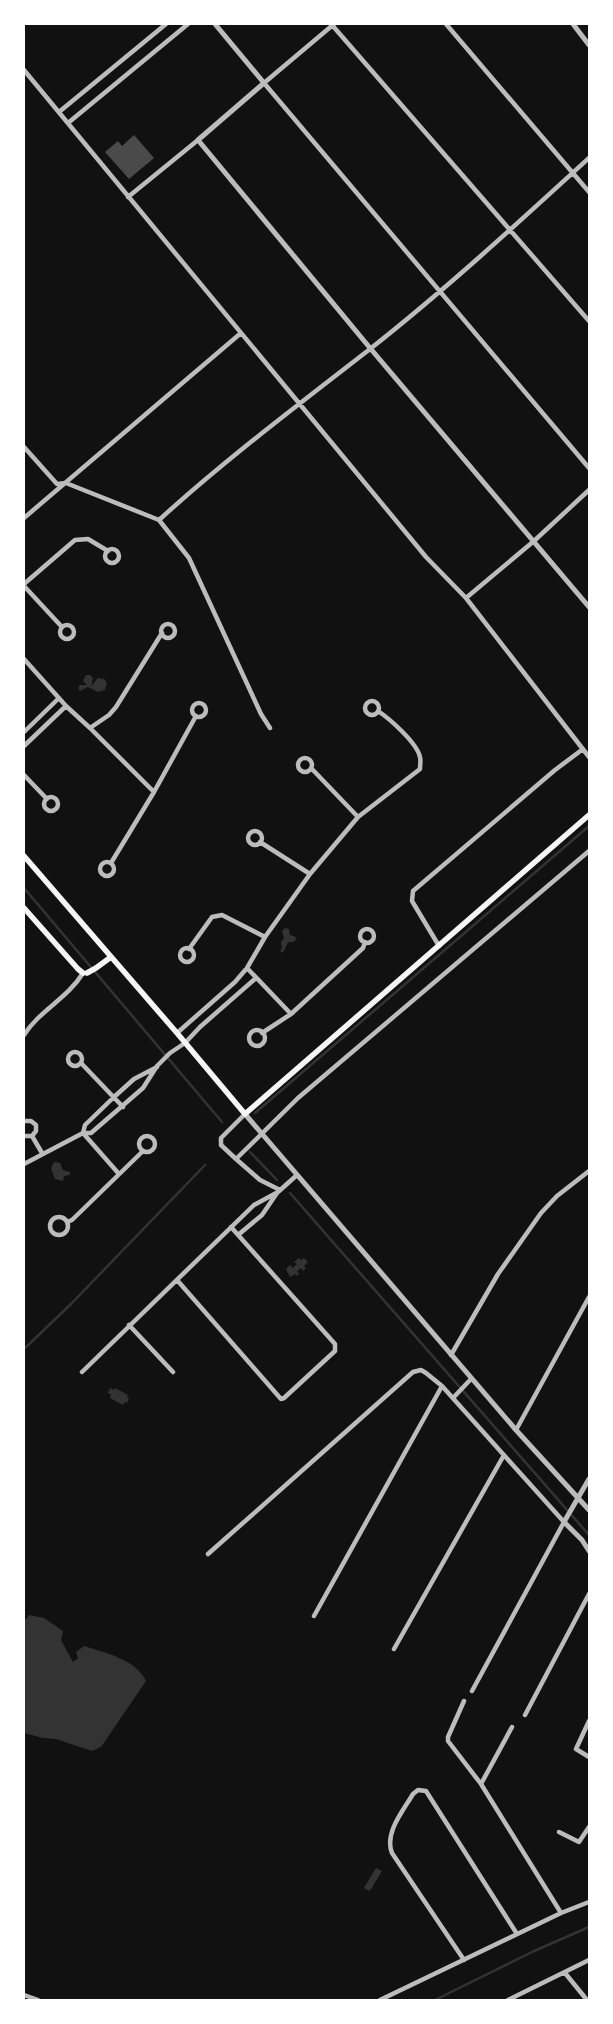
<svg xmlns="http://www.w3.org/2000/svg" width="613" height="2024" viewBox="0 0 613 2024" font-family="'Space Grotesk',sans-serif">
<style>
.water{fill:#333}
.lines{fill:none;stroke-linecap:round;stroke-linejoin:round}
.stream{stroke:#333;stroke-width:2.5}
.building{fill:#4a4a4a}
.minor{stroke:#bcbcbc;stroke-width:4.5}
.tertiary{stroke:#bcbcbc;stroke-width:5}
.secondary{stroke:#f5f5f5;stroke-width:5.5}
</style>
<rect width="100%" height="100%" fill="#111"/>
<path class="water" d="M86 675H90L93 678 91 686 98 678 104 679 107 683 105 690 98 692 88 687 80 691 78 688 80 685H87L83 681Z
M285 928 289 929 290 935 294 936 297 939 293 942H288L283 953 280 951 282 948 281 942 284 938 282 931Z
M54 1162 60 1163 63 1170 70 1172V1175L64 1176 63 1181 55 1179 51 1168Z
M299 1258 301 1260 304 1258 308 1262 304 1266 306 1268 303 1271 301 1268 297 1271 299 1274 297 1276 295 1274 290 1277 286 1269 290 1265 293 1268 297 1264 294 1262Z
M110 1388 114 1390 115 1388 128 1395 127 1397 129 1398 127 1403 125 1402 123 1405 110 1398 111 1395 108 1393Z
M29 1615 44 1618 63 1631 61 1640 73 1662 78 1658 76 1652 84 1646C105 1653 136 1659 146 1681L101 1747 92 1751 56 1739 43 1738 24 1733V1621Z
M376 1868 382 1871 370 1891 364 1888Z"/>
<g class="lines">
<path class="stream" d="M24 888 222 1122
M255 1113 589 826
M250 1152 277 1180
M290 1193 589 1535
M24 1349 71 1304 205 1165
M435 2000 532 1952 589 1927"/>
</g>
<path class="building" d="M134 135 154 158 129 179 105 152 118 141 122 146Z"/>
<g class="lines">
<path class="minor" d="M334 24 264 83 589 468
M446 24 589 192
M332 25 589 321
M24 70 426 557 466 598 589 757
M59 112 166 24
M68 123 188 24
M128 197 198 140
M24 447 57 484 66 483 76 487 159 520 189 558 261 714 270 728
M24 518 241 333
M159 520C226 459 298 405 370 349 446 289 518 223 589 158
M105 556a7 7 0 1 1 14 0a7 7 0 1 1-14 0Z
M24 584 75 540 88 539 108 551
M24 586 62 627
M466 598 534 541 589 490
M161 631a7 7 0 1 1 14 0a7 7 0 1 1-14 0Z
M60 632a7 7 0 1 1 14 0a7 7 0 1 1-14 0Z
M24 659 66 706 90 728 154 792
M365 708a7 7 0 1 1 14 0a7 7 0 1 1-14 0Z
M192 710a7 7 0 1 1 14 0a7 7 0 1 1-14 0Z
M90 728 109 715 116 707 162 633
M24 732 59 698
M24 746 66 706
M298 765a7 7 0 1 1 14 0a7 7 0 1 1-14 0Z
M311 768 358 817
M24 775 47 799
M44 804a7 7 0 1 1 14 0a7 7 0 1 1-14 0Z
M248 838a7 7 0 1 1 14 0a7 7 0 1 1-14 0Z
M260 842 310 874
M100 869a7 7 0 1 1 14 0a7 7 0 1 1-14 0Z
M111 863 154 792 196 716
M360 936a7 7 0 1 1 14 0a7 7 0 1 1-14 0Z
M439 946 412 901 413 891 555 770 583 749
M180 955a7 7 0 1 1 14 0a7 7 0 1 1-14 0Z
M189 949 212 917 222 915 265 937
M247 968 291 1014
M249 1038a8 8 0 1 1 16 0a8 8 0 1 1-16 0Z
M177 1033 235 982 247 968 265 937 310 874 358 817 420 769C420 765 421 761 420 757 417 743 390 719 378 711
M262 1033 291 1014 363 948 365 942
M24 1035C39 1011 68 998 83 973
M68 1059a7 7 0 1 1 14 0a7 7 0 1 1-14 0Z
M81 1063 123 1107
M24 1121H31L36 1125V1131L32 1136
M83 1133 85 1125 114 1097 134 1079 157 1067
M83 1133 119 1174
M24 1136H32
M32 1136 42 1153
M139 1144a8 8 0 1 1 16 0a8 8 0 1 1-16 0Z
M236 1159 221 1145V1138L245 1114
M24 1164 83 1133H91L143 1088 157 1066 170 1053 185 1043 200 1027 256 978
M280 1190 260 1180 236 1159 298 1098 589 851
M50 1226a9 9 0 1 1 18 0a9 9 0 1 1-18 0Z
M67 1222 72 1220 143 1151
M238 1235 262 1215 277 1193
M177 1280 281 1399 284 1398 335 1351V1344L231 1227
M129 1325 173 1372
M451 1355 498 1274 541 1213 557 1196 589 1171
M82 1372 254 1205 278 1192 297 1175
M453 1398 471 1379
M516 1430 589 1297
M208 1554 413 1372 421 1370 426 1373 442 1386 564 1522 472 1691
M314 1616 442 1386
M394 1649 504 1455
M464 1701 448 1737V1741L481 1784 561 1913
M525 1715 589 1594
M589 1721 576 1749 589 1757
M481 1784 512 1727
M559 1832 579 1842 589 1827
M464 1960 392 1853C384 1833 403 1811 413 1794L418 1790 426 1791 517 1934
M565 1973 587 2000
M24 1995 38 2000
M380 2000 561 1913 589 1902
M508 2000 589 1960"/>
<path class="tertiary" d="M215 24 264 83 198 140 370 348 589 607
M573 24 589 45
M245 1114 516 1430 589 1510
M589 1479 564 1522 582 1540 589 1551"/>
<path class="secondary" d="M24 856 177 1033 245 1114 589 815
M24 908 78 969 83 973
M87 973 96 968 111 957"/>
</g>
<rect width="613" height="2024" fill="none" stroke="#ffffff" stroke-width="50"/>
</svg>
